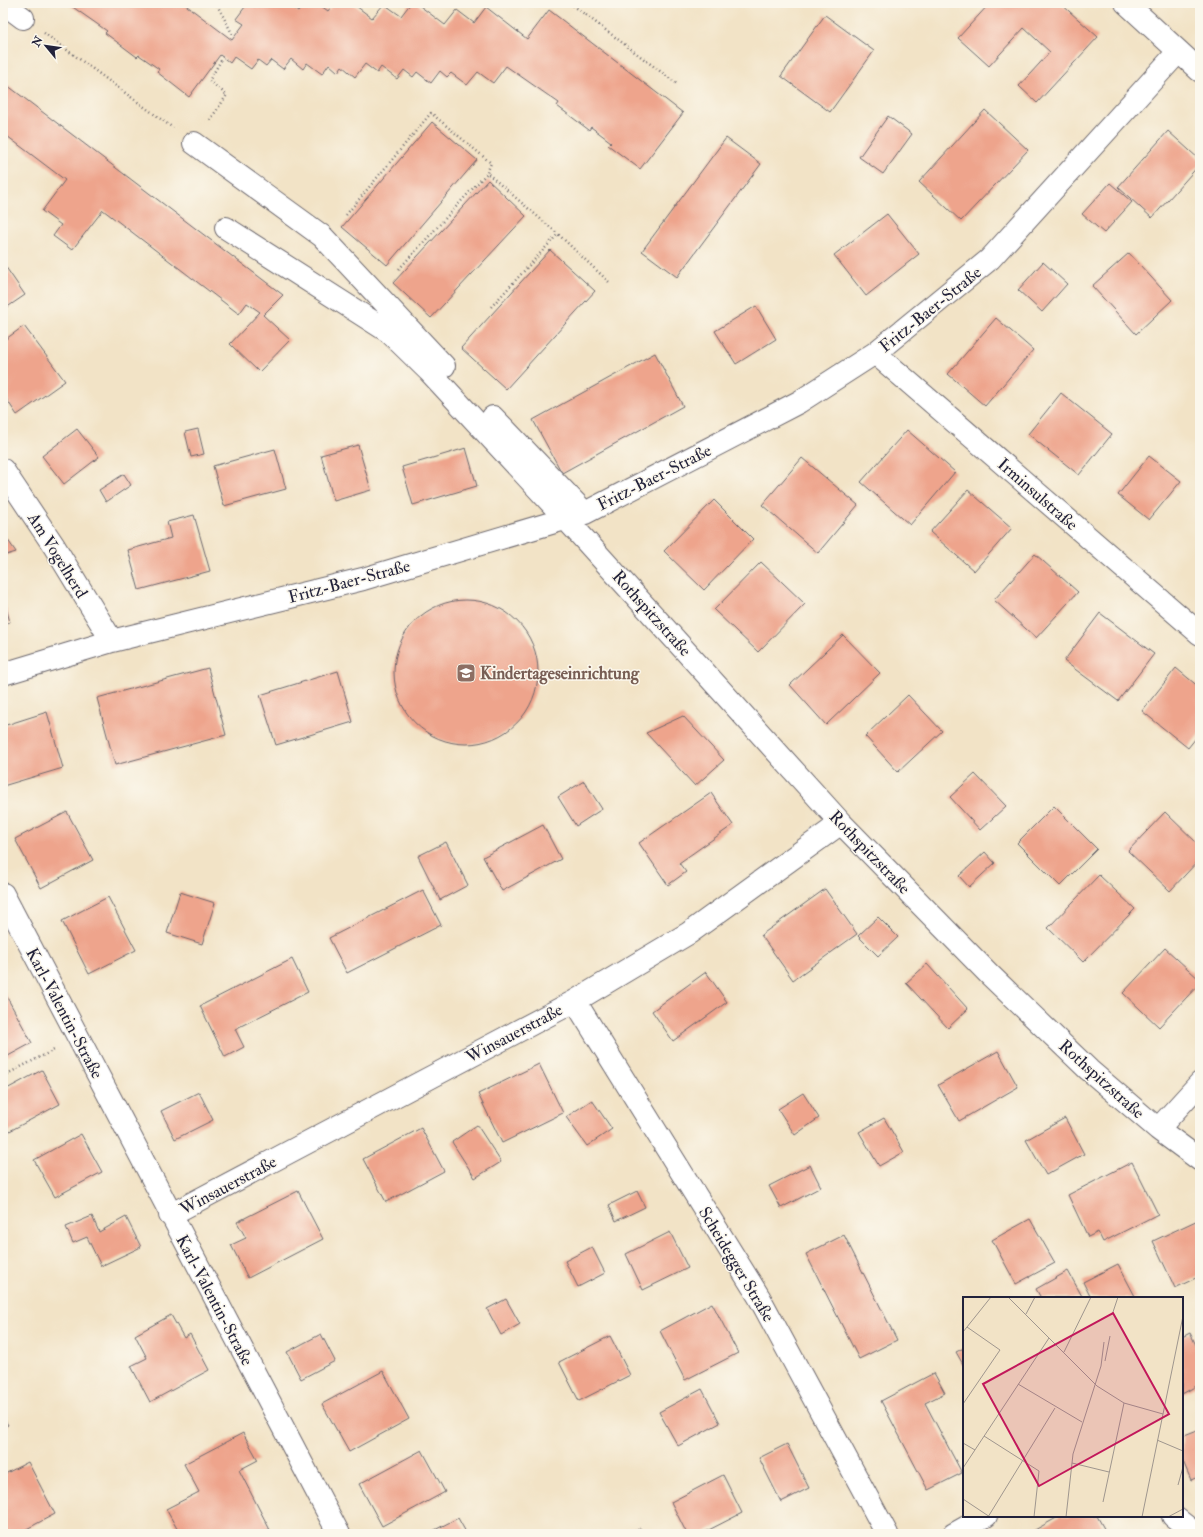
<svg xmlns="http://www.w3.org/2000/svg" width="1203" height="1537" viewBox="0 0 1203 1537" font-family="'IM FELL Double Pica',serif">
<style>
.building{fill:#eea48c}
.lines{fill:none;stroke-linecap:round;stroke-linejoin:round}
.minor-casing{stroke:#6b666c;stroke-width:24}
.path{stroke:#6b666c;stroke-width:2.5;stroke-dasharray:1 3;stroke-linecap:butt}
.minor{stroke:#fff;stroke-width:22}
.labels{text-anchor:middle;stroke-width:3;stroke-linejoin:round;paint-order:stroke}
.street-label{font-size:17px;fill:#22223b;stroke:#fbf7ec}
.education-label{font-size:17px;font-weight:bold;fill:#785e54;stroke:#fbf7ec;text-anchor:start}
.inset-road{fill:none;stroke:#9f968e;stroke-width:1}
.view{fill:#c2185b;fill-opacity:0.15;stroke:#c2185b;stroke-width:2}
.inset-edge{fill:none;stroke:#22223b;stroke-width:2}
</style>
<rect width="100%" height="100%" fill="#fbf7ec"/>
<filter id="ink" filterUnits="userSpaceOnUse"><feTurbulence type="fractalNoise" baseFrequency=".025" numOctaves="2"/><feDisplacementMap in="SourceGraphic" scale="8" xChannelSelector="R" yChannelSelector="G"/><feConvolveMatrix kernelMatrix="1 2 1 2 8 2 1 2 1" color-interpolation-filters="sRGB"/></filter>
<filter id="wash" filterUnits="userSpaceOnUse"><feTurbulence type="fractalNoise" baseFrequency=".012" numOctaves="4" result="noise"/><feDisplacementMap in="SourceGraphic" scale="16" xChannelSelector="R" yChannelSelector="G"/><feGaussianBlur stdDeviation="0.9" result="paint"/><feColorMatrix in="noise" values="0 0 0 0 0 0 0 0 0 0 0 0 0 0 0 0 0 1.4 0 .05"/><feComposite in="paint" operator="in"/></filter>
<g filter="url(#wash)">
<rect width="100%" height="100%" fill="#f2e3c6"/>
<g id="blocks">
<path class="building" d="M67 3H183L232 40 244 24 236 19 248 3 255 7 258 3H286L298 12 305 3H317L328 11 334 3H352L372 18 384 4 401 16 411 3H416L445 25 457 10 474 23 486 7 527 39 549 10 683 113 640 169 608 145 611 142 591 127 589 130 557 106 559 103 506 66 493 83 478 72 467 85 451 73 447 77 440 71 431 83 417 72 413 77 404 70 397 79 381 67 377 73 365 64 355 77 342 66 338 72 329 64 322 74 307 63 303 69 291 59 283 69 271 60 266 66 258 60 251 69 234 57 230 63 220 55 189 97 157 72 159 69 139 55 137 57 105 33 107 31Z
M990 3H1060L1098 37 1037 103 1019 86 1050 52 1024 28 989 66 958 38Z
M825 15 874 51 830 112 781 76Z
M3 82 283 295 263 315 290 340 259 372 230 344 260 312 247 303 239 314 103 210 72 250 53 236 61 225 42 211 65 180 3 133Z
M985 110 1028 150 961 221 919 182Z
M888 116 912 134 883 174 859 157Z
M432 122 477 160 387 265 342 227Z
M1168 131 1200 160V164L1152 218 1118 187Z
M726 138 761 164 677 277 642 251Z
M488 180 526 216 431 318 393 283Z
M1110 183 1132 202 1104 233 1082 214Z
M887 214 919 254 866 296 834 255Z
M550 250 595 291 506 389 461 348Z
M1129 253 1172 300 1136 334 1092 286Z
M1043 262 1067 284 1042 312 1018 290Z
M3 263 25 295 3 310Z
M756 306 776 339 736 364 715 331Z
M996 318 1033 350 985 406 948 374Z
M24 326 65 381 17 415 3 394V341Z
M655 353 683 406 562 473 533 420Z
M1061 393 1112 434 1079 475 1028 434Z
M77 429 99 457 64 484 42 456Z
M198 429 204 454 191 457 185 432Z
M907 430 955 472 910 525 861 482Z
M358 445 371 490 334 501 321 455Z
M466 448 477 486 413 505 402 467Z
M275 449 286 489 224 506 213 466Z
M1149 456 1181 481 1149 520 1118 495Z
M802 458 858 505 818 553 762 505Z
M124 474 131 485 106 502 99 490Z
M968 490 1012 528 974 571 930 532Z
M714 500 753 539 704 590 664 551Z
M194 515 210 571 139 590 128 550 171 538 167 522Z
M3 533 16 552 3 556Z
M1035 554 1078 592 1036 638 994 600Z
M761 562 805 604 758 652 714 610Z
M3 597 10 622 3 624Z
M394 672a72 72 0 1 1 144 0a72 72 0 1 1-144 0Z
M1100 613 1154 654 1118 701 1064 661Z
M843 635 880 673 826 725 790 685Z
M208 668 226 735 115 765 97 698Z
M1176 668 1200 688V733L1188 748 1142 711Z
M338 671 353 722 276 745 260 695Z
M908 695 942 731 898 772 865 736Z
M47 712 63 768 3 786V726Z
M683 716 724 760 695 786 646 733Z
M975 774 1006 806 980 830 950 797Z
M584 781 602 809 576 826 558 797Z
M711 793 733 825 679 863 686 872 668 885 639 843Z
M1054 806 1097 849 1060 886 1017 843Z
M67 812 93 860 41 888 15 839Z
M1165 812 1200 846V859L1170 891 1128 851Z
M543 825 561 859 502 891 483 857Z
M446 842 468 885 440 900 418 856Z
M985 852 995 863 969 887 959 876Z
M1099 875 1135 909 1083 962 1048 928Z
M825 889 857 934 793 980 761 935Z
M423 890 441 925 347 973 329 938Z
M180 892 215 903 202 944 167 933Z
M108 897 136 950 89 974 62 921Z
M878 917 898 937 878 956 858 936Z
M1165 948 1200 980V983L1159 1027 1123 993Z
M292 959 308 992 235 1029 244 1047 225 1057 200 1006Z
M927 964 968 1009 948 1028 906 983Z
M706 972 727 1002 673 1041 652 1011Z
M3 990 32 1043 8 1056 3 1046Z
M998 1051 1018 1087 959 1121 938 1085Z
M539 1064 563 1113 502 1143 478 1094Z
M42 1070 60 1104 6 1133 3 1127V1091Z
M199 1092 213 1120 175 1139 161 1111Z
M803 1093 819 1118 795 1135 778 1109Z
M592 1100 612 1129 587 1146 566 1117Z
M884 1118 904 1152 879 1166 859 1132Z
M1065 1118 1084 1154 1046 1175 1026 1140Z
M477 1125 501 1162 475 1178 452 1142Z
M421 1128 444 1171 386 1202 363 1159Z
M81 1134 102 1172 55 1197 34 1160Z
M1132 1162 1158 1214 1103 1242 1098 1232 1088 1237 1068 1195Z
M810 1165 821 1187 781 1208 769 1186Z
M298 1191 323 1239 248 1278 231 1245 246 1238 237 1222Z
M637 1191 645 1207 616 1221 609 1205Z
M92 1216 99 1232 126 1217 141 1247 101 1266 87 1237 73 1243 66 1227Z
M1030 1219 1055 1263 1016 1284 992 1240Z
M1200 1219V1276L1175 1288 1153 1241Z
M670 1232 688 1268 643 1290 626 1254Z
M844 1235 897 1340 859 1359 806 1254Z
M592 1247 605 1273 578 1287 565 1261Z
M1118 1264 1136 1298H1091L1083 1282Z
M1068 1271 1083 1298H1041L1036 1289Z
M506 1299 520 1324 501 1335 487 1309Z
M712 1303 738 1353 685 1380 660 1331Z
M171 1315 184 1338 190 1334 209 1370 150 1402 131 1366 147 1358 135 1335Z
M1190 1333 1200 1353V1384L1182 1394V1337Z
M321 1334 335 1361 301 1379 287 1352Z
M610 1336 630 1375 579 1401 559 1362Z
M964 1348V1366L956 1352Z
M383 1371 409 1419 349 1452 322 1404Z
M934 1373 945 1393 925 1403 962 1473 928 1490 881 1401Z
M702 1389 720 1423 678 1446 659 1412Z
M3 1417 8 1425 3 1428Z
M1200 1429V1476L1191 1480 1182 1459V1436Z
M243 1433 258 1460 239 1470 270 1530 262 1534H180L166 1509 199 1492 184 1464Z
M787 1444 809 1488 781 1502 759 1458Z
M422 1450 445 1492 382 1526 359 1484Z
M28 1462 55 1514 17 1534H3V1475Z
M723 1475 742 1513 701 1534H687L671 1502Z
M1060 1516H1097L1107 1534H1035L1033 1531Z
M458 1518 467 1534H427Z
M640 1528 644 1534H628Z"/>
</g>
</g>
<g filter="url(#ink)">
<use href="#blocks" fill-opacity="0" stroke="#6b666c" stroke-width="1"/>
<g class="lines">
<defs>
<path id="minor" d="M3 3 23 18
M1126 3 1200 71
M194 143 322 236 444 366
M226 228 389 332 429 371 566 519 841 823 989 974 1089 1070 1158 1129 1200 1160
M875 353 1200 634
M493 417 585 513
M3 470 54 546 112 641
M3 674 112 641 363 579 585 513 799 402 875 353 990 259 1178 52
M3 894 339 1534
M575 1001 759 1297 887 1534
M1158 1129 1200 1083
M170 1215 575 1001 689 933 841 823
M1173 1516 1196 1534
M954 1534 986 1516"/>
</defs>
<use href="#minor" class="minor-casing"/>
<path class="path" d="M570 3 677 84
M217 5 234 37
M44 33 173 128
M210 120 227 95 209 81 223 57
M346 215 431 113 491 163 487 173
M399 269 487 173 558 234
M491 307 558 234 610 283
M3 1076 54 1050"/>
<use href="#minor" class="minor"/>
</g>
</g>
<defs>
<symbol id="school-square" viewBox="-11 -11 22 22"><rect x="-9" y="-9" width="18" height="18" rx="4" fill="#8d6e63" stroke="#fbf7ec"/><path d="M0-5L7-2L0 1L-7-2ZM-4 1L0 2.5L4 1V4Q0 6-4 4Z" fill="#fff"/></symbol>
</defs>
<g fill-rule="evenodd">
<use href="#school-square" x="455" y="662" width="22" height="22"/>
</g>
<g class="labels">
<g class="street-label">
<text transform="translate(930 309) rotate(-39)" y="6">Fritz-Baer-Straße</text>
<text transform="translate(654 477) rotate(-27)" y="6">Fritz-Baer-Straße</text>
<text transform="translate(1038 494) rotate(41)" y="6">Irminsulstraße</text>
<text transform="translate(58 555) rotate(58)" y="6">Am Vogelherd</text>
<text transform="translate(349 581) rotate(-15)" y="6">Fritz-Baer-Straße</text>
<text transform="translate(652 613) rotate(48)" y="6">Rothspitzstraße</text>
<text transform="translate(870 852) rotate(46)" y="6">Rothspitzstraße</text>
<text transform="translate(65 1013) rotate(62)" y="6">Karl-Valentin-Straße</text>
<text transform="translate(514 1033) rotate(-28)" y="6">Winsauerstraße</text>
<text transform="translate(1102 1079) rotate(42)" y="6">Rothspitzstraße</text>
<text transform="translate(228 1185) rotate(-28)" y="6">Winsauerstraße</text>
<text transform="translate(737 1264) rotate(59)" y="6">Scheidegger Straße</text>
<text transform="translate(215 1300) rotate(62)" y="6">Karl-Valentin-Straße</text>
</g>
<g class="education-label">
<text x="480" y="679">Kindertageseinrichtung</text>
</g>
</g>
<g transform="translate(963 1297)">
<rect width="220" height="220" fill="#f2e3c6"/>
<path class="inset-road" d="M45 0 134 89 161 106 200 117M63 17 72 0M149 18 155 0M0 35 28 0M101 55 128 0M142 64 147 39M55 87 119 125M0 107 37 53 4 30M21 139 76 174 71 220M194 143 220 154M0 146 12 153M109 166 146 175M0 171 86 41M215 188 220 170M0 202 27 220M140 205 161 106M25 220 92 111M103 220 110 157 138 69 141 45M179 220 220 19M205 220 220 212"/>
<path class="view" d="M150 16 206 117 76 189 20 87Z"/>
<rect width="220" height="220" class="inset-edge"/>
</g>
<rect width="1203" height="1537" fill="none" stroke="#fbf7ec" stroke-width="16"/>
<g transform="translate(46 46) rotate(299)" stroke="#fbf7ec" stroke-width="3" paint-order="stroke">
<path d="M0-3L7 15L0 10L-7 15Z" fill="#22223b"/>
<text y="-6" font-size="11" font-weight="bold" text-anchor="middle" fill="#22223b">N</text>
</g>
</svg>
